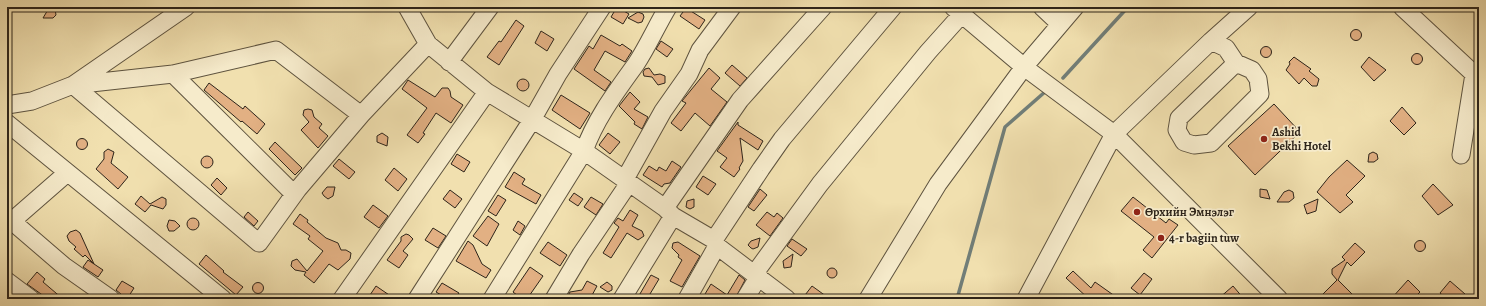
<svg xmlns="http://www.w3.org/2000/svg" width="1486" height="306" viewBox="0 0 1486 306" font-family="Alegreya,serif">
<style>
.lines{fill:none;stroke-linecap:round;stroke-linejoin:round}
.stream{stroke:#717e78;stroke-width:3.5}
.building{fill:#e2b083;stroke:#2d241a}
.minor-casing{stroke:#5e533f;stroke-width:19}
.minor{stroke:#f6ebcb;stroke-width:17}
.poi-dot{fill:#8f2418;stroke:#f6ebcb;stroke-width:1.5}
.labels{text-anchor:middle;stroke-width:3.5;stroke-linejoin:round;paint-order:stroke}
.poi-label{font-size:12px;font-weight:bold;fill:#2d241a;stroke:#f6ebcb;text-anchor:start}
</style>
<rect width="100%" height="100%" fill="#f1e0af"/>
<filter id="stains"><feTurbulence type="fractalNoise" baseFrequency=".005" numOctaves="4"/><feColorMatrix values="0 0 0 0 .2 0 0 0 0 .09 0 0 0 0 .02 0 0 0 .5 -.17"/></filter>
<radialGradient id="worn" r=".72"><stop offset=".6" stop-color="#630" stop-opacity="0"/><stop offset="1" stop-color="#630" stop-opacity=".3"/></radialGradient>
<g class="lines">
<path class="stream" d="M1063 78 1128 7
M957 299 1005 127 1046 91"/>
</g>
<path class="building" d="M617 7 629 14 623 24 611 17Z
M49 8 55 9 56 15 53 18H43Z
M686 8 705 20 699 29 680 16Z
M638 12 643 14 644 17 642 22 638 23 628 18Z
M516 20 524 26 499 65 487 57 499 41 501 42Z
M1350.5 35a5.5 5.5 0 1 1 11 0a5.5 5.5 0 1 1-11 0Z
M541 31 554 39 547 51 535 43Z
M601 35 620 46 622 44 632 51 625 62 605 51 594 70 611 82 605 91 574 69 589 46 593 49Z
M661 41 673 49 667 57 656 49Z
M1260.5 52a5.5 5.5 0 1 1 11 0a5.5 5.5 0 1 1-11 0Z
M1411.5 59a5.5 5.5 0 1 1 11 0a5.5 5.5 0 1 1-11 0Z
M1294 57 1311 69 1309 71 1319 79 1317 86H1312L1304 78 1299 84 1286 70 1290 64 1289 62Z
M1369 57 1386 70 1374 81 1361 67Z
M732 65 747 78 740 86 725 73Z
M649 68 654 75 660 74 665 76V83L658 85 652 77 644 76 643 72 645 69Z
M709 68 720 78 711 89 727 102 710 126 695 113 681 131 671 123 686 103 682 101Z
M517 85a6 6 0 1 1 12 0a6 6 0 1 1-12 0Z
M408 80 435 97 442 88H448L450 91 451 97 463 105 451 123 436 113 423 133 425 134 418 143 407 135 427 108 402 89Z
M209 83 243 109 245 106 265 124 257 134 242 121 241 122 204 90Z
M630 92 640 102 634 109 648 117 642 129 634 124 635 122 619 106Z
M561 95 590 113 580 129 552 110Z
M1274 104 1300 132 1255 175 1228 146Z
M1402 107 1416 123 1404 135 1390 121Z
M308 109 312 110 314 117 322 124 319 128 328 136 318 148 301 130 309 122 303 115 304 110Z
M738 122V125L763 141 758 150 740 138 743 161 739 168 740 169 734 177 720 167 727 158 717 151Z
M382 133 388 137 387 146 377 142V136Z
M608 133 620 142 610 154 599 145Z
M76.5 144a5.5 5.5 0 1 1 11 0a5.5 5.5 0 1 1-11 0Z
M275 142 302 168 295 175 269 149Z
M108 149 114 152 111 163 128 177 118 189 96 169 104 159V152Z
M1373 152 1377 154 1378 159 1374 162H1368L1369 154Z
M457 154 470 162 464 172 451 164Z
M201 162a6 6 0 1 1 12 0a6 6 0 1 1-12 0Z
M339 159 355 172 349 179 333 166Z
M1347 160 1365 176 1346 195 1353 202 1340 213 1317 192 1329 177Z
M672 161 681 167 670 183 664 184 662 187 643 175 649 166 657 171 659 167 666 171Z
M394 168 407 179 398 191 385 180Z
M514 172 525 179 522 184 541 195 536 204 505 187Z
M703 176 716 184 708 195 696 187Z
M217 178 227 188 221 195 211 185Z
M1433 184 1453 205 1438 215 1422 196Z
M327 187H335L333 196 328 199 324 196 322 193Z
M760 189 767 195 754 211 748 207Z
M1260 189 1267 190 1270 199 1260 197Z
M450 190 462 199 455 208 443 199Z
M1289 190 1293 192 1294 198 1289 202H1277L1284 192Z
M574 193 583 199 578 206 569 200Z
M498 195 506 200 496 216 488 211Z
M141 196 150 204 162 197 166 199V205L163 209 151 205 145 212 135 204Z
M591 197 603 204 596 215 584 207Z
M1133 197 1166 223 1169 219 1178 225 1152 258 1143 250 1154 237 1121 211Z
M694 199V207L690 209 686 207 687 201Z
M1318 199 1316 211 1307 214 1304 205Z
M373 205 388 216 379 228 364 217Z
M630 210 638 215 632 226 642 231 644 236 638 240 627 233 611 258 603 253 619 227 614 223 618 218 623 221Z
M248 212 258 221 254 226 244 217Z
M767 212 774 217 777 213 783 218 770 236 756 225Z
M300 214 308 220 307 222 326 238 338 243 341 250H346L351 253 350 259 338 270 329 264 314 283 304 275 306 272 295 270 291 266 292 261 297 259 307 271 323 251 308 239 310 236 293 224Z
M488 216 499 224 487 246 473 236Z
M187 224a6 6 0 1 1 12 0a6 6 0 1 1-12 0Z
M169 220 175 221 180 226 174 231H169L167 226Z
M518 221 525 226 520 235 513 230Z
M433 228 446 236 438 248 425 240Z
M76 230 80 233 94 264 103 270 98 277 83 267 88 260 94 264 85 255 83 257 74 249 76 247 69 241 67 236 70 232Z
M406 234 409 235 413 239 403 251 408 255 399 268 387 260 401 241V237Z
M760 238 758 247 753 249 751 248 748 245 751 241Z
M792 239 807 249 801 256 787 246Z
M1414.5 246a5.5 5.5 0 1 1 11 0a5.5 5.5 0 1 1-11 0Z
M468 241 473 245 482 264 491 270 486 278 456 261Z
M548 242 567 255 560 266 540 253Z
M678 242 700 256 682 287 670 281 682 260 678 257 679 255 672 248 673 243Z
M1355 243 1365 252 1351 266 1347 262 1338 280 1357 299H1318L1337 280 1332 274V269L1345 260 1342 257Z
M793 254 791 267 784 268 783 261Z
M206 255 224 271 223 272 243 287 236 295 199 264Z
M530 267 543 276 527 299H522L513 292Z
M827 273a5 5 0 1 1 10 0a5 5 0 1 1-10 0Z
M1073 271 1091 288 1095 282 1119 299H1089L1066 278Z
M37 272 45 279 43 282 63 299H48L27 284Z
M1144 273 1152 279 1140 295 1131 288Z
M651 275 659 279 647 299H637Z
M739 275 745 280 735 299H702L711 284 727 295Z
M1408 280 1420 292 1413 299H1391Z
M122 281 134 288 127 299 116 290Z
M587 281 597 286 590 299H566L570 292 582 290Z
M1450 281 1465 294 1457 299H1447L1440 293Z
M607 282 612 286V290L608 292 600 287Z
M252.5 288a5.5 5.5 0 1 1 11 0a5.5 5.5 0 1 1-11 0Z
M442 283 459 293 455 299H448L436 292Z
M376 286 395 299H376L370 295Z
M812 286 830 299H802Z
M1233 286 1244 299H1218Z"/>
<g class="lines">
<defs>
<path id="minor" d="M407 7 428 44 487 92 584 151 665 208 673 216 714 240 717 246 787 299
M953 7 1024 67 1114 134 1279 299
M1042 7 1060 24
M1402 7 1474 74 1461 155
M1211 41 1226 48 1236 63 1252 70 1258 79 1260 94 1211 143 1194 145 1184 142 1177 130 1179 118 1236 63
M449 62 490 7
M173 74 294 194
M73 85 259 243 298 189 361 115 428 44
M73 85 173 74 276 50 361 115
M7 105 32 101 73 85 186 7
M7 123 223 299
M625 179 663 111 689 74 700 50 732 7
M665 208 740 100 823 7
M7 217 64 266 111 299
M12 221 67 173
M714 240 761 169 782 139 893 7
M755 273 820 184 928 52 962 14
M7 281 31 299
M342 299 487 92
M417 299 532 120 558 74 602 7
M492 299 584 151C596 118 616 92 636 64 648 46 657 25 668 7
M554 299 581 254 629 183
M622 299 673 216
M687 299 717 246
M745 299 759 276
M868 299 938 184 1024 67 1075 7
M1026 299 1114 134 1211 41 1249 7"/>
</defs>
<use href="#minor" class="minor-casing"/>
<use href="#minor" class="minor"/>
</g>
<g class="poi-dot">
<circle cx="1264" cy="139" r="4"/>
<circle cx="1137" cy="212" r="4"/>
<circle cx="1161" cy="238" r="4"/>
</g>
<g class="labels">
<g class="poi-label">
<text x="1272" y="136">Ashid<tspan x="1272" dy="14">Bekhi Hotel</tspan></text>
<text x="1145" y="216">Өрхийн Эмнэлэг</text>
<text x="1169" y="242">4-r bagiin tuw</text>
</g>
</g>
<rect width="1486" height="306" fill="none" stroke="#f1e0af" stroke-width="24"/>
<rect x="8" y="8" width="1470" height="290" fill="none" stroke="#2d241a" stroke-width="2"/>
<rect x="12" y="12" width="1462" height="282" fill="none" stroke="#2d241a"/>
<rect width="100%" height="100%" filter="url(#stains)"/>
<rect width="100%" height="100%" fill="url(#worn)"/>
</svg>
